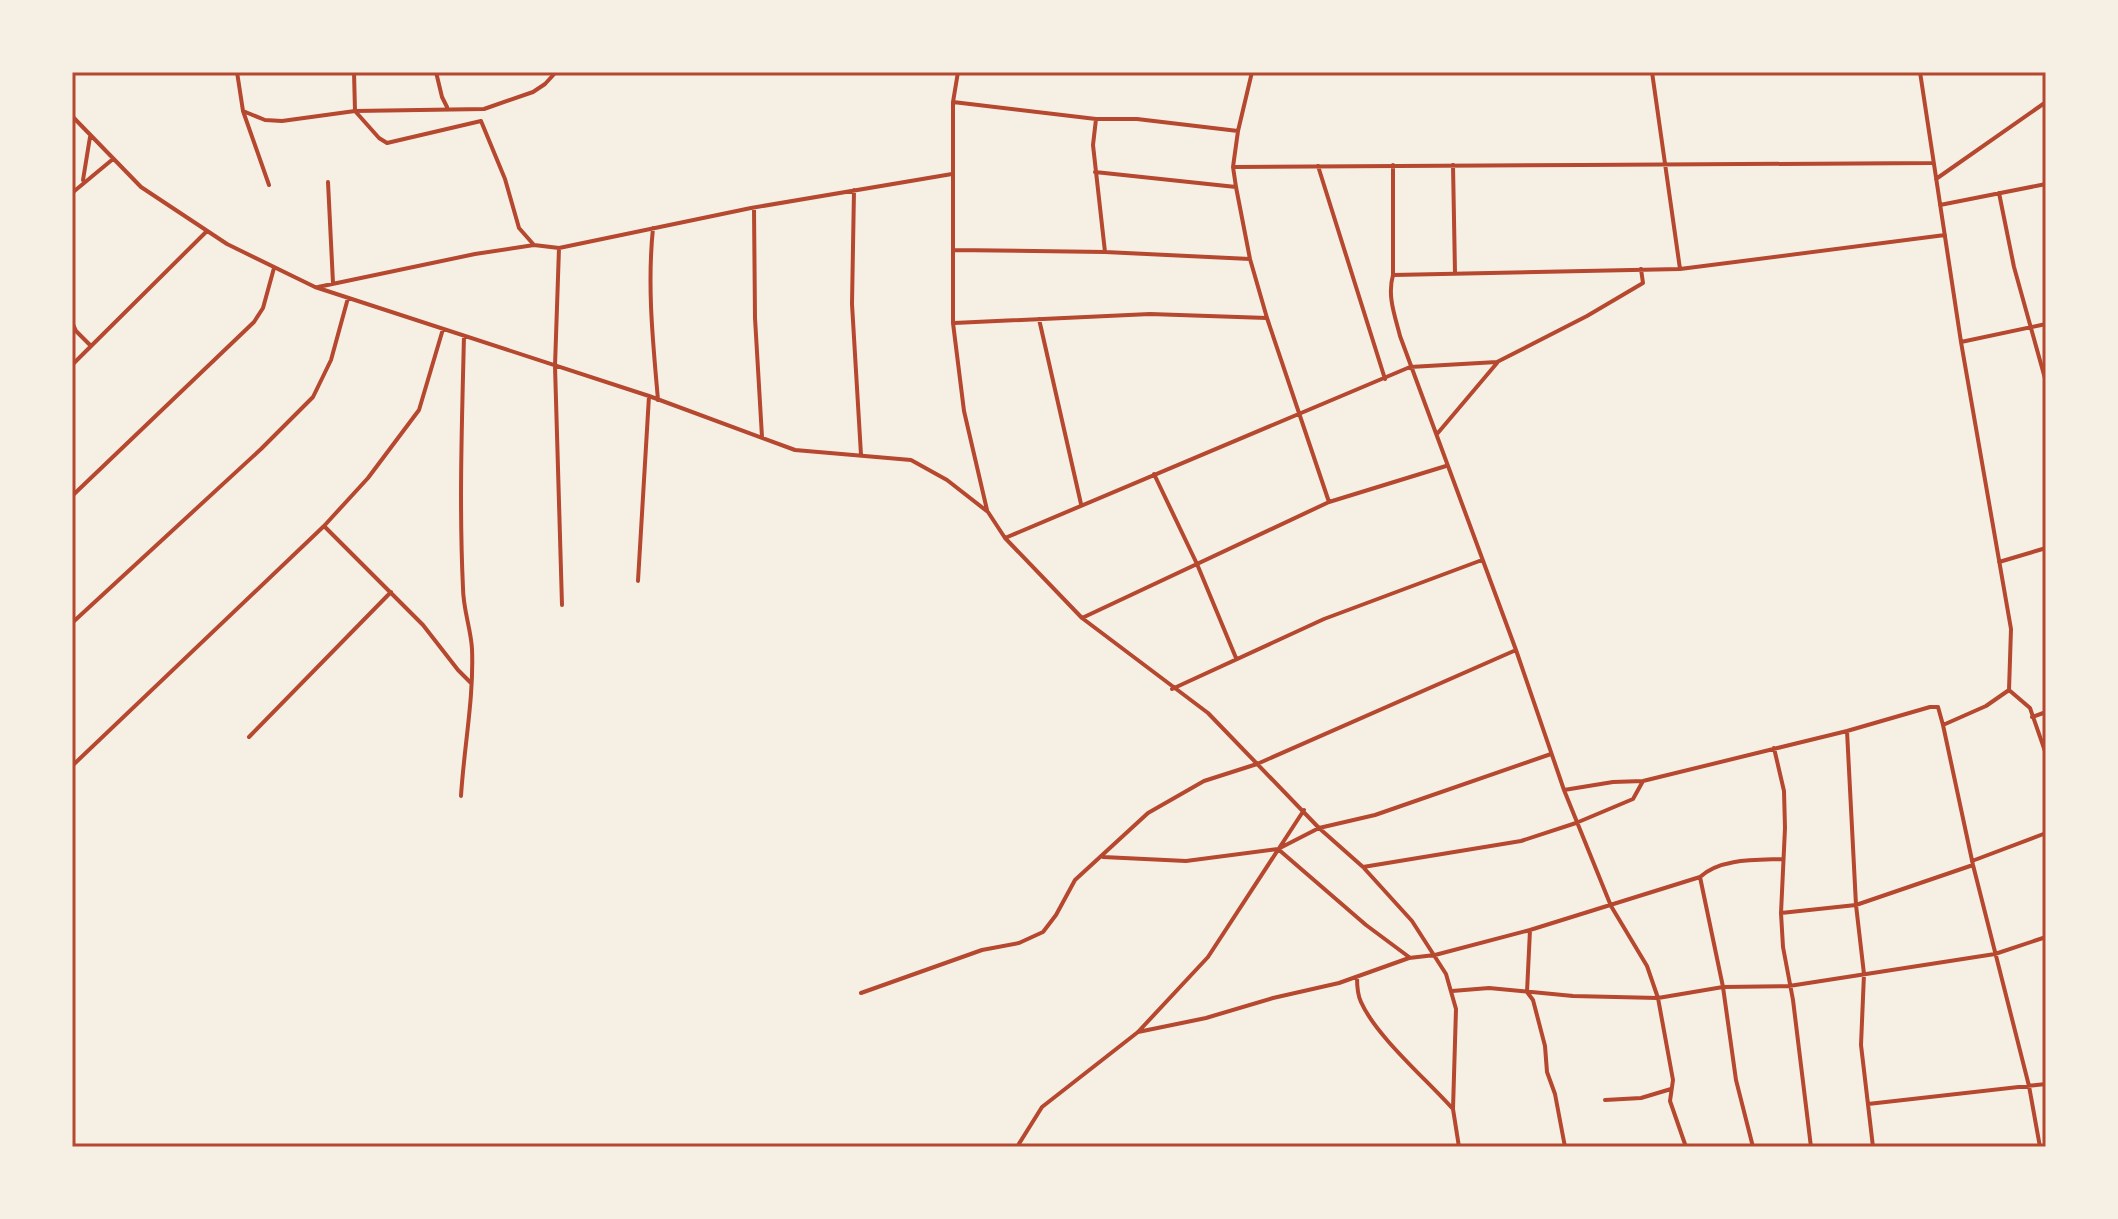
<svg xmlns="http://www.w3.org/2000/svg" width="2118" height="1219" viewBox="0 0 2118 1219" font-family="'Noto Serif',serif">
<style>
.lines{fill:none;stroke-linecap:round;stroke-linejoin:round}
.minor{stroke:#b5482f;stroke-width:4}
.neatline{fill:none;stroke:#b5482f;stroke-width:3}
</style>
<rect width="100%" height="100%" fill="#f6efe4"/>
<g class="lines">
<path class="minor" d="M237 72 243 111 265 120 282 121 355 111 379 138 387 143 481 121 505 179 519 228 534 245
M354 72 355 111 484 109 533 92 545 84 556 72
M436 72 442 97 447 107
M958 72 953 102V323L964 411 987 510
M1252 72 1238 131 1233 167 1236 187 1250 259 1267 318 1329 502
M1652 72 1680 269
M1920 72 1961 342 2011 629 2009 690 1986 706 1943 725 1973 865 2029 1086 2040 1147
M72 74 75 72
M953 102 1096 119H1137L1238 131
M243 111 269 185
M72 116 141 187 227 244 315 287 649 396 795 450 911 460 947 480 988 512 1005 538 1082 618 1208 713 1319 828 1363 867 1412 921 1446 974 1456 1009 1453 1109 1459 1147
M1096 119 1093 145 1105 252
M1393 165V275C1387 296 1395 316 1400 336L1516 650 1564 790 1613 782 1643 781 1847 731 1930 707H1938L1943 725
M1453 165 1455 273
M1318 166 1385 379
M1233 167C1466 164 1699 166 1932 163
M1095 172 1236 187
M1936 179 2046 102
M83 180 90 137
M328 182 333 283
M854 190 852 304 861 455
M72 193 113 159
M1999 193 2014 267 2046 382
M1940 205 2046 184
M754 208 755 318 762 437
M653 228C647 287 653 342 658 400
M559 248 555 366 562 605
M953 250 1105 252 1250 259
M1393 275 1680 269 1945 235
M318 287 475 254 534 245 559 248 751 208 952 174
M1039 319 1081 504
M72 322 76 331 91 346
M954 323 1150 314 1267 318
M1961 342 2046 324
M72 365 207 231
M1437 434 1497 363
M1154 474 1197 564 1236 658
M72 496 254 322 263 308 274 268
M324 526 423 625 458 670 471 683
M1005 538 1410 367 1497 362 1587 316 1643 283 1641 269
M1999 562 2046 548
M638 581 649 396
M1082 618 1329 502 1446 466
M72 623 261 449 313 397 331 360 348 298
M1172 689 1324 619 1482 560
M2009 690 2030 708 2046 754
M2032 717 2046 712
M1847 731 1856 905 1864 974 1861 1045 1873 1147
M249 737 391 592
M1774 748 1784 791 1785 828 1781 913 1783 947 1793 1000 1811 1147
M72 766 324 526 368 478 419 410 443 329
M1564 790 1611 906 1647 966 1658 998 1673 1080 1670 1101 1686 1147
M461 796C464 747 474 698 472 649 471 629 463 609 463 588 459 504 462 420 464 336
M1278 849 1366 925 1409 957
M1103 857 1186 861 1278 849 1319 828 1375 815 1551 754
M1972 861 2046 833
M1363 867 1521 841 1576 823 1633 799 1643 781
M1700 877 1723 987 1736 1080 1753 1147
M1781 913 1856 905 1973 865
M1530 930 1527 992 1533 1000 1545 1046 1547 1072 1555 1094 1565 1147
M1357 977C1357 985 1357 994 1361 1002 1376 1036 1426 1079 1452 1108
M1452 991 1489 988 1573 996 1658 998 1723 987 1789 986 1995 954 2046 937
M861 993 982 950 1019 943 1043 932 1056 915 1075 880 1148 813 1204 781 1257 764 1516 650
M1138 1032 1206 1018 1273 998 1339 983 1409 958 1435 955 1530 930 1700 877C1720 858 1757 860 1783 859
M1605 1100 1641 1098 1671 1089
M1868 1104 2046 1084
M1017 1147 1042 1107 1138 1032 1208 957 1304 810"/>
</g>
<rect width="2118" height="1219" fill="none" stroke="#f6efe4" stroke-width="148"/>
<rect x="74" y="74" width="1970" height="1071" class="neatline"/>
</svg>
